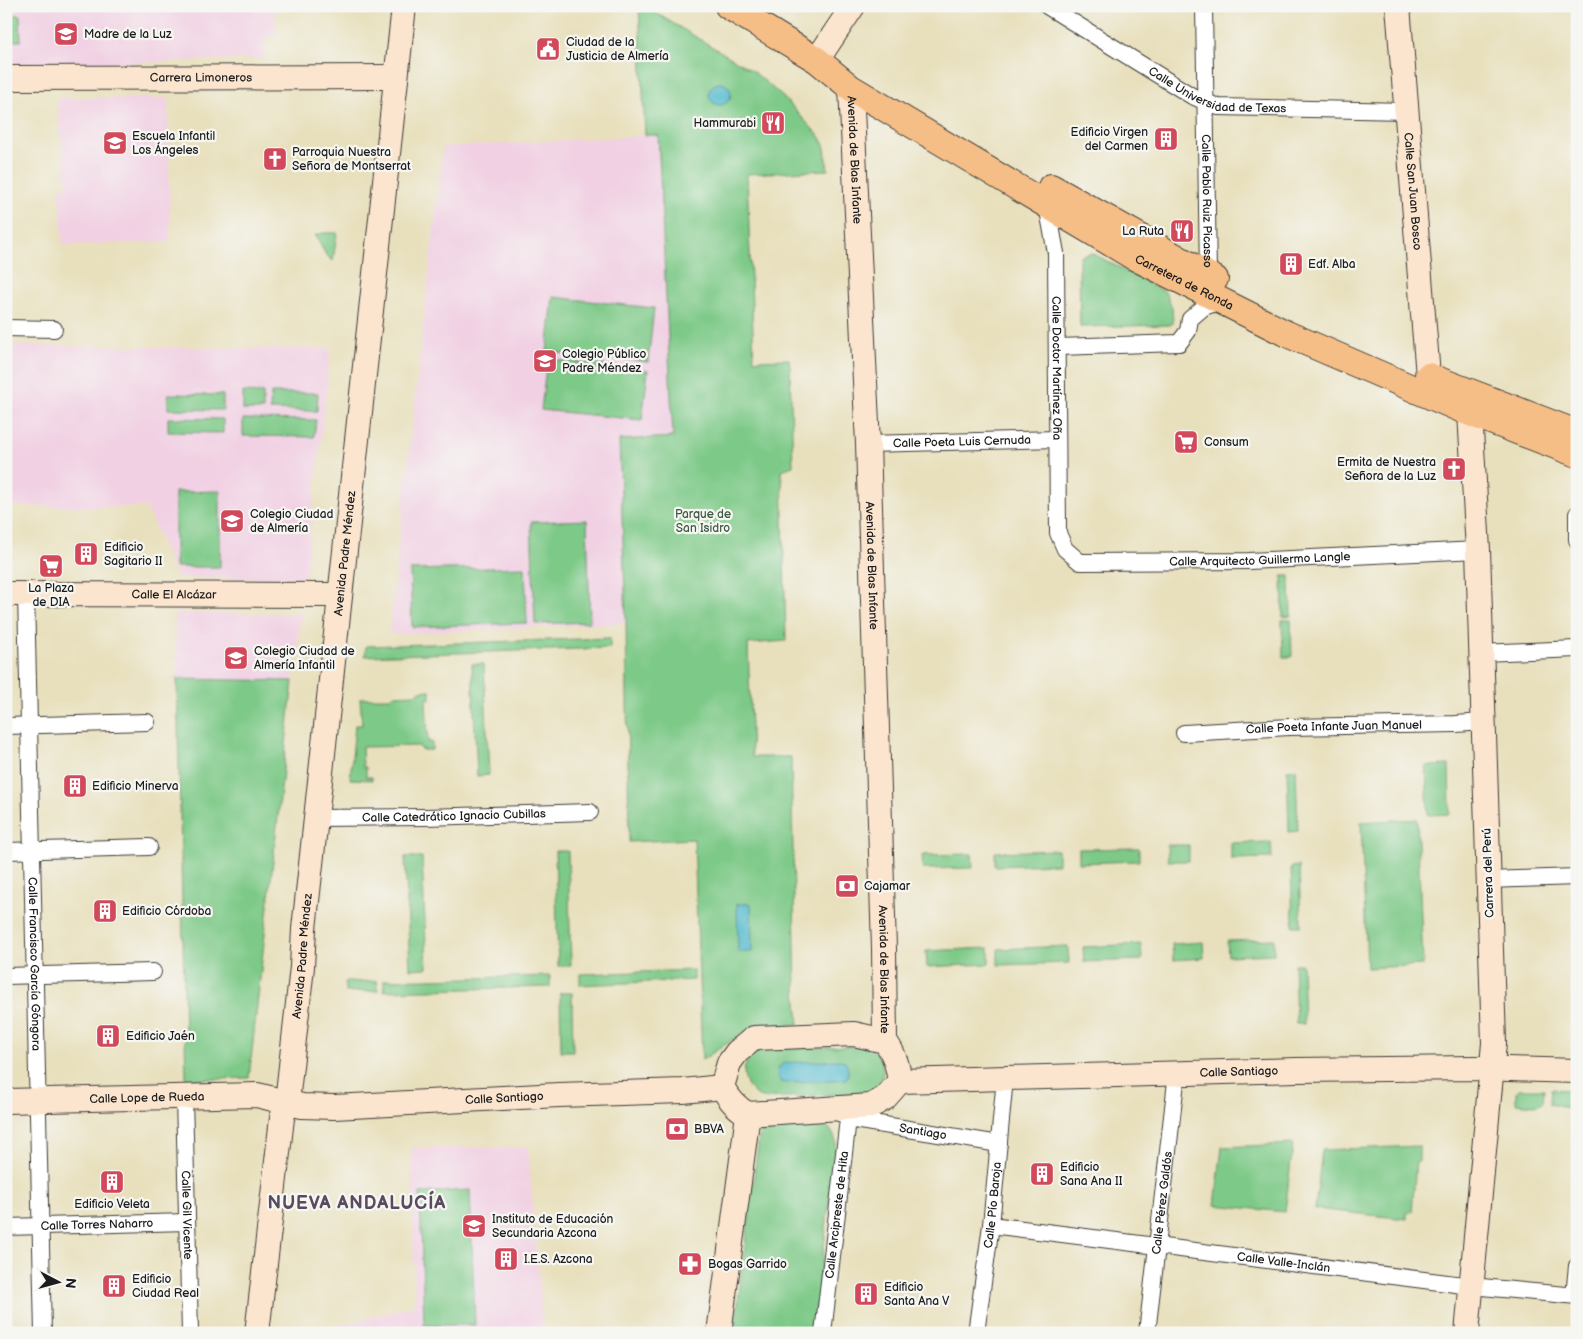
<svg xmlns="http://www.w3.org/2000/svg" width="1583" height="1339" viewBox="0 0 1583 1339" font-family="'Balsamiq Sans',sans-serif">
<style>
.built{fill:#f1d0e3}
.green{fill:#7dc987;stroke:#4c7252}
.water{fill:#51bace;stroke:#366b75}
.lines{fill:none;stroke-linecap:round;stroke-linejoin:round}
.street-casing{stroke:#3b3934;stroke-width:18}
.secondary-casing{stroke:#3b3934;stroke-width:26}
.primary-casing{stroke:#3b3934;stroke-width:28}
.street{stroke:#fff;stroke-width:16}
.secondary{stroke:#fbe5cf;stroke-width:24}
.primary{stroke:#f6be87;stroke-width:26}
.labels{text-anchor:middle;stroke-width:4.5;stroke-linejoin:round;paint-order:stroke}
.poi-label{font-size:12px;fill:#1c1c1c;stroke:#f6f6f2;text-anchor:start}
.street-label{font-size:12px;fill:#1c1c1c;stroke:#f6f6f2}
.park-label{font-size:12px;fill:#3e5941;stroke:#f6f6f2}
.district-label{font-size:18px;font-weight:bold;letter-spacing:1px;fill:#5b4b60;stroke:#f6f6f2}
</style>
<rect width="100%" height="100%" fill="#f6f6f2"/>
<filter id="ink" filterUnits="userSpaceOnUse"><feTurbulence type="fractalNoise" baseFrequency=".02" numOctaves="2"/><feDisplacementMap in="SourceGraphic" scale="10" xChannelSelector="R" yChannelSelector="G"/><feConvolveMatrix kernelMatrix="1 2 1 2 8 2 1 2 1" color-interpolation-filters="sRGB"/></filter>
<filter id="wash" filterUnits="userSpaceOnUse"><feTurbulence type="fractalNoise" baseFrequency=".0096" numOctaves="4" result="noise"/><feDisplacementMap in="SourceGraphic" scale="20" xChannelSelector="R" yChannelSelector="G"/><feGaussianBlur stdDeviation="1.12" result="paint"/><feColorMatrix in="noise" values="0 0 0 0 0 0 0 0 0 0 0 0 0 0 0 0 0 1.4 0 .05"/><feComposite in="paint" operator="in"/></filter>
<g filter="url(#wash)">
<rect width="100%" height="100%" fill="#e8e0bd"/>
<path class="built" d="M6 6H275L276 37H264V58L126 63 6 64Z
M57 98H168L170 242 63 245 59 188 67 187Z
M658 135 673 438 619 440 625 623 389 634 443 147Z
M6 345 331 349 305 578H177L146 507 6 506Z
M175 613 301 614 293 681 177 679Z
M528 1147 543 1333H314L415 1305 411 1148Z"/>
<path class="green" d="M639 6H644L753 71 785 99 821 138 825 148 828 170 747 174 754 360 789 359 790 368 793 466 782 470 786 641 748 644 752 757H791L796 990 799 1024 749 1029 702 1060 694 839 629 842 626 619 619 440 673 437 658 135H645Z
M6 15H20L21 41H6Z
M324 233H337L333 261 326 255 315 235Z
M1092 253 1165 292 1172 307 1173 323 1170 325 1080 327 1079 261 1080 256Z
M553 297 654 308 648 362 547 352Z
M547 359 648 370 642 420 541 410Z
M243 392 263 393V410H243Z
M271 393H318L317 411 270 410Z
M168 394 223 395V410L168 409Z
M168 418 223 419V433L168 432Z
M243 419 316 420 314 437 243 436Z
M220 491V567H175V492Z
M587 520 590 622 535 624 531 522Z
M525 567 527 623 412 627 410 570Z
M1282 576H1290L1291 616 1283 617Z
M1282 620H1291L1292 657H1283Z
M610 638V648L365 656 366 646Z
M472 664H484L489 775 477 776Z
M177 679 293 681 249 1078 186 1080Z
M430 690V699H426L428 742H432V750H422L419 746 362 747 363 767H366V777H372V780L350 779 355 725H362L360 698H391L392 695 417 694 420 691Z
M1449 765 1450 814 1428 815 1426 766Z
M1296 769 1298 831 1289 832 1287 770Z
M1417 819 1423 965 1367 968 1361 822Z
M1271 842 1272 858 1231 859V843Z
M1167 845H1189V861H1168Z
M1139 848V861L1079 863V849Z
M1058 850V864L995 866V852Z
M555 851H568L571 966H558Z
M972 854 973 868 923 869 922 855Z
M405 857H422L427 968 410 969Z
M1299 866 1301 926H1293L1291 867Z
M1274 939V954L1228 956 1227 941Z
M1203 942 1204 958 1173 960 1172 944Z
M1141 944 1142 960 1084 962 1083 947Z
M1068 946 1069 963 998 965V949Z
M989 948V964L927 967 926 951Z
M1294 964H1302L1304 1024H1296Z
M694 970V980L580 985V974Z
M550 976V987L384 991V980Z
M377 981 378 991 345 992V982Z
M560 993H572L573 1051H561Z
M831 1047C843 1047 860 1044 871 1049 881 1054 886 1070 881 1080 878 1087 869 1091 862 1093L765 1098C747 1095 737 1071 750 1058 754 1054 759 1052 764 1050Z
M1519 1089H1544L1543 1102 1535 1105 1516 1103V1092Z
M1551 1089 1573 1090 1575 1092 1574 1110C1565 1109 1558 1105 1550 1104Z
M812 1118C824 1122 833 1129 836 1142L814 1333H734L760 1129 766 1122Z
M1293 1144 1285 1212 1215 1205 1222 1147Z
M1419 1146V1162H1416L1412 1212H1407V1219L1315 1209 1322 1150Z
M470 1190 475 1325H424L420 1193Z"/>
<path class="water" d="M709 94a11 11 0 1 1 22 0a11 11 0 1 1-22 0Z
M737 904H751L752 952H738Z
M839 1060 845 1061C848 1067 850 1074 846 1079L786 1083 781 1082 778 1078V1069L783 1063Z"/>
</g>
<g filter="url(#ink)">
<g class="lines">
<defs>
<g id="street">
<path id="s1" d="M1047 6 1192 96 1218 107 1406 111"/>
<path id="s2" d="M1204 6 1208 275"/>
<path id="s3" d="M1047 205 1056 253 1058 533 1065 549 1080 562 1249 561 1478 550"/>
<path d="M6 328 54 329"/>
<path d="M1058 347 1179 343 1188 331 1190 319 1204 307 1221 301"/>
<path id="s4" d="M868 444 1057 439"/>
<path d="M1577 514V540"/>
<path id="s5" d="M26 594 43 1333"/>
<path d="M1481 653 1577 649"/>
<path d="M6 726 147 722"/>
<path id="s6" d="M1184 733 1289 727 1456 724 1483 722"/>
<path id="s7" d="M316 818 425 817 590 812"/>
<path d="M6 851 149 847"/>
<path d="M1488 880 1577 877"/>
<path d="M6 976 153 972"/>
<path id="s8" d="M184 1097 190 1333"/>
<path id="s9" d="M848 1119 999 1144"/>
<path id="s10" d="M991 1225 1471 1286 1577 1296"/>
<path id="s11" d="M6 1227 187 1222"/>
<path d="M1574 1295 1577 1266"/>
<path id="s12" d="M823 1333 848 1119 845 1115 830 1110"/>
<path id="s13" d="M976 1333 991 1225 1005 1078"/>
<path id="s14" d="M1147 1333 1177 1073"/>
</g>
<g id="secondary">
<path id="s15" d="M1398 6 1428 376"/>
<path d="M817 60 853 6"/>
<path id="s16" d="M6 78 396 77"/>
<path id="s17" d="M851 88 868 444 884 948 885 1041"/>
<path id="s18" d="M6 594 340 595"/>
<path d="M854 1034 885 1041C895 1055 897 1064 900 1081L885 1098 871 1106 748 1114C736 1108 729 1099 722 1087L729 1063 737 1052 754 1038Z"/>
<path id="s19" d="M900 1081 1296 1070 1476 1068 1577 1071"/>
<path id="s20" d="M6 1101 257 1095 302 1106 334 1107 559 1095 683 1091 722 1087"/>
<path id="s21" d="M257 1333 282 1118 287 1102 302 967 304 929 404 6"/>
<path d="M719 1333 748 1114"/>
<path d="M1467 1333 1494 1043 1478 550 1469 396"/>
</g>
<g id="primary">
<path id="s22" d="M728 6 817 60 851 88 1134 257 1287 334 1465 411 1577 454"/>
<path d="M1051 187 1215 279"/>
<path d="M1428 376 1577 433"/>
</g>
</defs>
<use href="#street" class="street-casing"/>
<use href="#secondary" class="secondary-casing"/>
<use href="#primary" class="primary-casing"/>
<use href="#street" class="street"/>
<use href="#secondary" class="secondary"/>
<use href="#primary" class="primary"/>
</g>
</g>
<defs>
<symbol id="school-square" viewBox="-11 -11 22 22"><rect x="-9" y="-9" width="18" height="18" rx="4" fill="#d1495b" stroke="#f6f6f2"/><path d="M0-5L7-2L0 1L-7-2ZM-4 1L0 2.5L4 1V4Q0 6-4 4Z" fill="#fff"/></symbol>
<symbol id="civic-square" viewBox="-11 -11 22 22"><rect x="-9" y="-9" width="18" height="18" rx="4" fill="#d1495b" stroke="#f6f6f2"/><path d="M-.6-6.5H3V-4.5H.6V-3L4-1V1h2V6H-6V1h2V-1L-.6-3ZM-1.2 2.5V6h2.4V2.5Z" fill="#fff"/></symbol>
<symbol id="restaurant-square" viewBox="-11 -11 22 22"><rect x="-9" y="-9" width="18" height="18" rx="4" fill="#d1495b" stroke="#f6f6f2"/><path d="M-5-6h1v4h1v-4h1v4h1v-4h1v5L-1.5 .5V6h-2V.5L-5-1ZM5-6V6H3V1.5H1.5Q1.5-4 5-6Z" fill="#fff"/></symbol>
<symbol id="building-square" viewBox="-11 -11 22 22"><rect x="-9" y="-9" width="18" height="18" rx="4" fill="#d1495b" stroke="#f6f6f2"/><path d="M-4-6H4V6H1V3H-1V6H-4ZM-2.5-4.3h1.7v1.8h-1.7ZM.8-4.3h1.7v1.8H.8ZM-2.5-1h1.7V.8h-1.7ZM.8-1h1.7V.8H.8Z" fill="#fff"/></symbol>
<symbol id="church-square" viewBox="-11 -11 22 22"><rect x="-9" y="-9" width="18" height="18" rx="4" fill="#d1495b" stroke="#f6f6f2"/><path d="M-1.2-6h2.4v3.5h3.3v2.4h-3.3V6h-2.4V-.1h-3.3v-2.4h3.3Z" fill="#fff"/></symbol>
<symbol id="supermarket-square" viewBox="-11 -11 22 22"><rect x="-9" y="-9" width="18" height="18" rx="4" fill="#d1495b" stroke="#f6f6f2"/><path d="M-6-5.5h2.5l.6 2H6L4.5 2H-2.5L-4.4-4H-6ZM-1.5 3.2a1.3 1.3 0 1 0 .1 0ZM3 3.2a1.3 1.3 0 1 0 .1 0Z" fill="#fff"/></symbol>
<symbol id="bank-square" viewBox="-11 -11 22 22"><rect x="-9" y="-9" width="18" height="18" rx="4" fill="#d1495b" stroke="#f6f6f2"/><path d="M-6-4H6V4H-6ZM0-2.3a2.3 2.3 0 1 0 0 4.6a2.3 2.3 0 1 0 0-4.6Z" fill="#fff"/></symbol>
<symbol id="pharmacy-square" viewBox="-11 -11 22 22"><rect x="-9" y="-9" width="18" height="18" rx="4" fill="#d1495b" stroke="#f6f6f2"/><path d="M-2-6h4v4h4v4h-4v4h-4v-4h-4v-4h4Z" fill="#fff"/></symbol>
</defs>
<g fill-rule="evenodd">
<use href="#school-square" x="52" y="20" width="28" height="28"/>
<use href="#civic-square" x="534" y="35" width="28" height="28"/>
<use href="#restaurant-square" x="759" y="109" width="28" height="28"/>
<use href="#building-square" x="1152" y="125" width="28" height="28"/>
<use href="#school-square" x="101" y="129" width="28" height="28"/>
<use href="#church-square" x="261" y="145" width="28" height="28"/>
<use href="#restaurant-square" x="1168" y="217" width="28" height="28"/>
<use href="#building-square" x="1277" y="250" width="28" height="28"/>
<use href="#school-square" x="531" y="347" width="28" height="28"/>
<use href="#supermarket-square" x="1172" y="428" width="28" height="28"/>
<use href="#church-square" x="1440" y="455" width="28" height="28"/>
<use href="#school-square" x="218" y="507" width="28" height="28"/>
<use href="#building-square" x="72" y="540" width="28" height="28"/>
<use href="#supermarket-square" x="37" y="552" width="28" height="28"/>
<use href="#school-square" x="222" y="644" width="28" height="28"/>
<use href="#building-square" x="61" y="772" width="28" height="28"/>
<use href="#bank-square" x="833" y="872" width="28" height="28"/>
<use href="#building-square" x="91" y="897" width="28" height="28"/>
<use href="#building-square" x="94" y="1022" width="28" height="28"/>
<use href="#bank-square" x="663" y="1115" width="28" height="28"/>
<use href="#building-square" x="1028" y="1160" width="28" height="28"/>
<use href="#building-square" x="98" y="1168" width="28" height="28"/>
<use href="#school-square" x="460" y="1212" width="28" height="28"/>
<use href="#building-square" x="492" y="1245" width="28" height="28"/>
<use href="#pharmacy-square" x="676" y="1250" width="28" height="28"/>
<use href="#building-square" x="100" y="1272" width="28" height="28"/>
<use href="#building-square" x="852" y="1280" width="28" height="28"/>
</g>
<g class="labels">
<g class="poi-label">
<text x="84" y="38">Madre de la Luz</text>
<text x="566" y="46">Ciudad de la<tspan x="566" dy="14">Justicia de Almería</tspan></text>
<text x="756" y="127" text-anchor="end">Hammurabi</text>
<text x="1148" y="136" text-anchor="end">Edificio Virgen<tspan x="1148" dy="14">del Carmen</tspan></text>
<text x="132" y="140">Escuela Infantil<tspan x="132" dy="14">Los Ángeles</tspan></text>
<text x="292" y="156">Parroquia Nuestra<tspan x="292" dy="14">Señora de Montserrat</tspan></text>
<text x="1164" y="235" text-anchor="end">La Ruta</text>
<text x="1308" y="268">Edf. Alba</text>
<text x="562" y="358">Colegio Público<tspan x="562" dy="14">Padre Méndez</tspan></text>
<text x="1204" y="446">Consum</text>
<text x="1436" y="466" text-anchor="end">Ermita de Nuestra<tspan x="1436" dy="14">Señora de la Luz</tspan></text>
<text x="250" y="518">Colegio Ciudad<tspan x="250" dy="14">de Almería</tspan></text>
<text x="104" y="551">Edificio<tspan x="104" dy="14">Sagitario II</tspan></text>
<text x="51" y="592" text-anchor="middle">La Plaza<tspan x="51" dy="14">de DIA</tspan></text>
<text x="254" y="655">Colegio Ciudad de<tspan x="254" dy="14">Almería Infantil</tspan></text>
<text x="92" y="790">Edificio Minerva</text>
<text x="864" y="890">Cajamar</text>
<text x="122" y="915">Edificio Córdoba</text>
<text x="126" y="1040">Edificio Jaén</text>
<text x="694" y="1133">BBVA</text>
<text x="1060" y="1171">Edificio<tspan x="1060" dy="14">Sana Ana II</tspan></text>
<text x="112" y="1208" text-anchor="middle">Edificio Veleta</text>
<text x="492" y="1223">Instituto de Educación<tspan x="492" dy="14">Secundaria Azcona</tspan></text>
<text x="524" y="1263">I.E.S. Azcona</text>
<text x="708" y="1268">Bogas Garrido</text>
<text x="132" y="1283">Edificio<tspan x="132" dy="14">Ciudad Real</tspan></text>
<text x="884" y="1291">Edificio<tspan x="884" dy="14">Santa Ana V</tspan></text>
</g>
<g class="street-label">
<text dy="4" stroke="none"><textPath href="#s16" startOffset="195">Carrera Limoneros</textPath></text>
<text dy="4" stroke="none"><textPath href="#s1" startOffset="194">Calle Universidad de Texas</textPath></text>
<text dy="4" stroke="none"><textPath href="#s17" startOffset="72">Avenida de Blas Infante</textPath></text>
<text dy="4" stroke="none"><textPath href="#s15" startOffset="186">Calle San Juan Bosco</textPath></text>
<text dy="4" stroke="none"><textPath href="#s2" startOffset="195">Calle Pablo Ruiz Picasso</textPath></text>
<text dy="4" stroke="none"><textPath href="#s22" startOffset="534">Carretera de Ronda</textPath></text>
<text dy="4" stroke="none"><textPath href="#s3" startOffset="164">Calle Doctor Martínez Oña</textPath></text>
<text dy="4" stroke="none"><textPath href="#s4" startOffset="94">Calle Poeta Luis Cernuda</textPath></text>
<text dy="4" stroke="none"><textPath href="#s21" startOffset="785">Avenida Padre Méndez</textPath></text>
<text dy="4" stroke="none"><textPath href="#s3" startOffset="546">Calle Arquitecto Guillermo Langle</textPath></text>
<text dy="4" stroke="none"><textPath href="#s17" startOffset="478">Avenida de Blas Infante</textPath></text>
<text dy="4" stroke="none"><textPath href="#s18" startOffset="168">Calle El Alcázar</textPath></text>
<text dy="4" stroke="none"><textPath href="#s6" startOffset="150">Calle Poeta Infante Juan Manuel</textPath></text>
<text dy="4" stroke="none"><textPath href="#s7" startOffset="138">Calle Catedrático Ignacio Cubillas</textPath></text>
<text transform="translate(1488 873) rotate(-92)" y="4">Carrera del Perú</text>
<text dy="4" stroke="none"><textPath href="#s21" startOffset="380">Avenida Padre Méndez</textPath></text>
<text dy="4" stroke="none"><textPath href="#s5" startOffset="370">Calle Francisco García Góngora</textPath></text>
<text dy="4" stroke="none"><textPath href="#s17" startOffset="882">Avenida de Blas Infante</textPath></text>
<text dy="4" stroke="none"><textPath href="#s19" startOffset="339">Calle Santiago</textPath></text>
<text dy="4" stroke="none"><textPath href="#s20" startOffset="141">Calle Lope de Rueda</textPath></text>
<text dy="4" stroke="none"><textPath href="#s20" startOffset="500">Calle Santiago</textPath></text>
<text dy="4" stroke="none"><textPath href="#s9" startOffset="76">Santiago</textPath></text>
<text dy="4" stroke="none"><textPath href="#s14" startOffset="131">Calle Pérez Galdós</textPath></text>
<text dy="4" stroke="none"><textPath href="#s13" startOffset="129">Calle Pío Baroja</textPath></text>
<text dy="4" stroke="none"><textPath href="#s8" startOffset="118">Calle Gil Vicente</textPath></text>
<text dy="4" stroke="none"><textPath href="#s12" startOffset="119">Calle Arcipreste de Hita</textPath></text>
<text dy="4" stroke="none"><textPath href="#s11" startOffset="91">Calle Torres Naharro</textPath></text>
<text dy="4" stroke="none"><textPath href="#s10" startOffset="295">Calle Valle-Inclán</textPath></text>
</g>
<g class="park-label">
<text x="703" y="518">Parque de<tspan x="703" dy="14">San Isidro</tspan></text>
</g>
<g class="district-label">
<text x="357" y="1209">NUEVA ANDALUCÍA</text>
</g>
</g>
<rect width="1583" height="1339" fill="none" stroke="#f6f6f2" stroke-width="25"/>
<g transform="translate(58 1282) rotate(96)" stroke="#f6f6f2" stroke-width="4" paint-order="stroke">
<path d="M0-4L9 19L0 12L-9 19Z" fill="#1c1c1c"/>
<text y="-8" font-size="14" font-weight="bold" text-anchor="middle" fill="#1c1c1c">N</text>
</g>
</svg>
